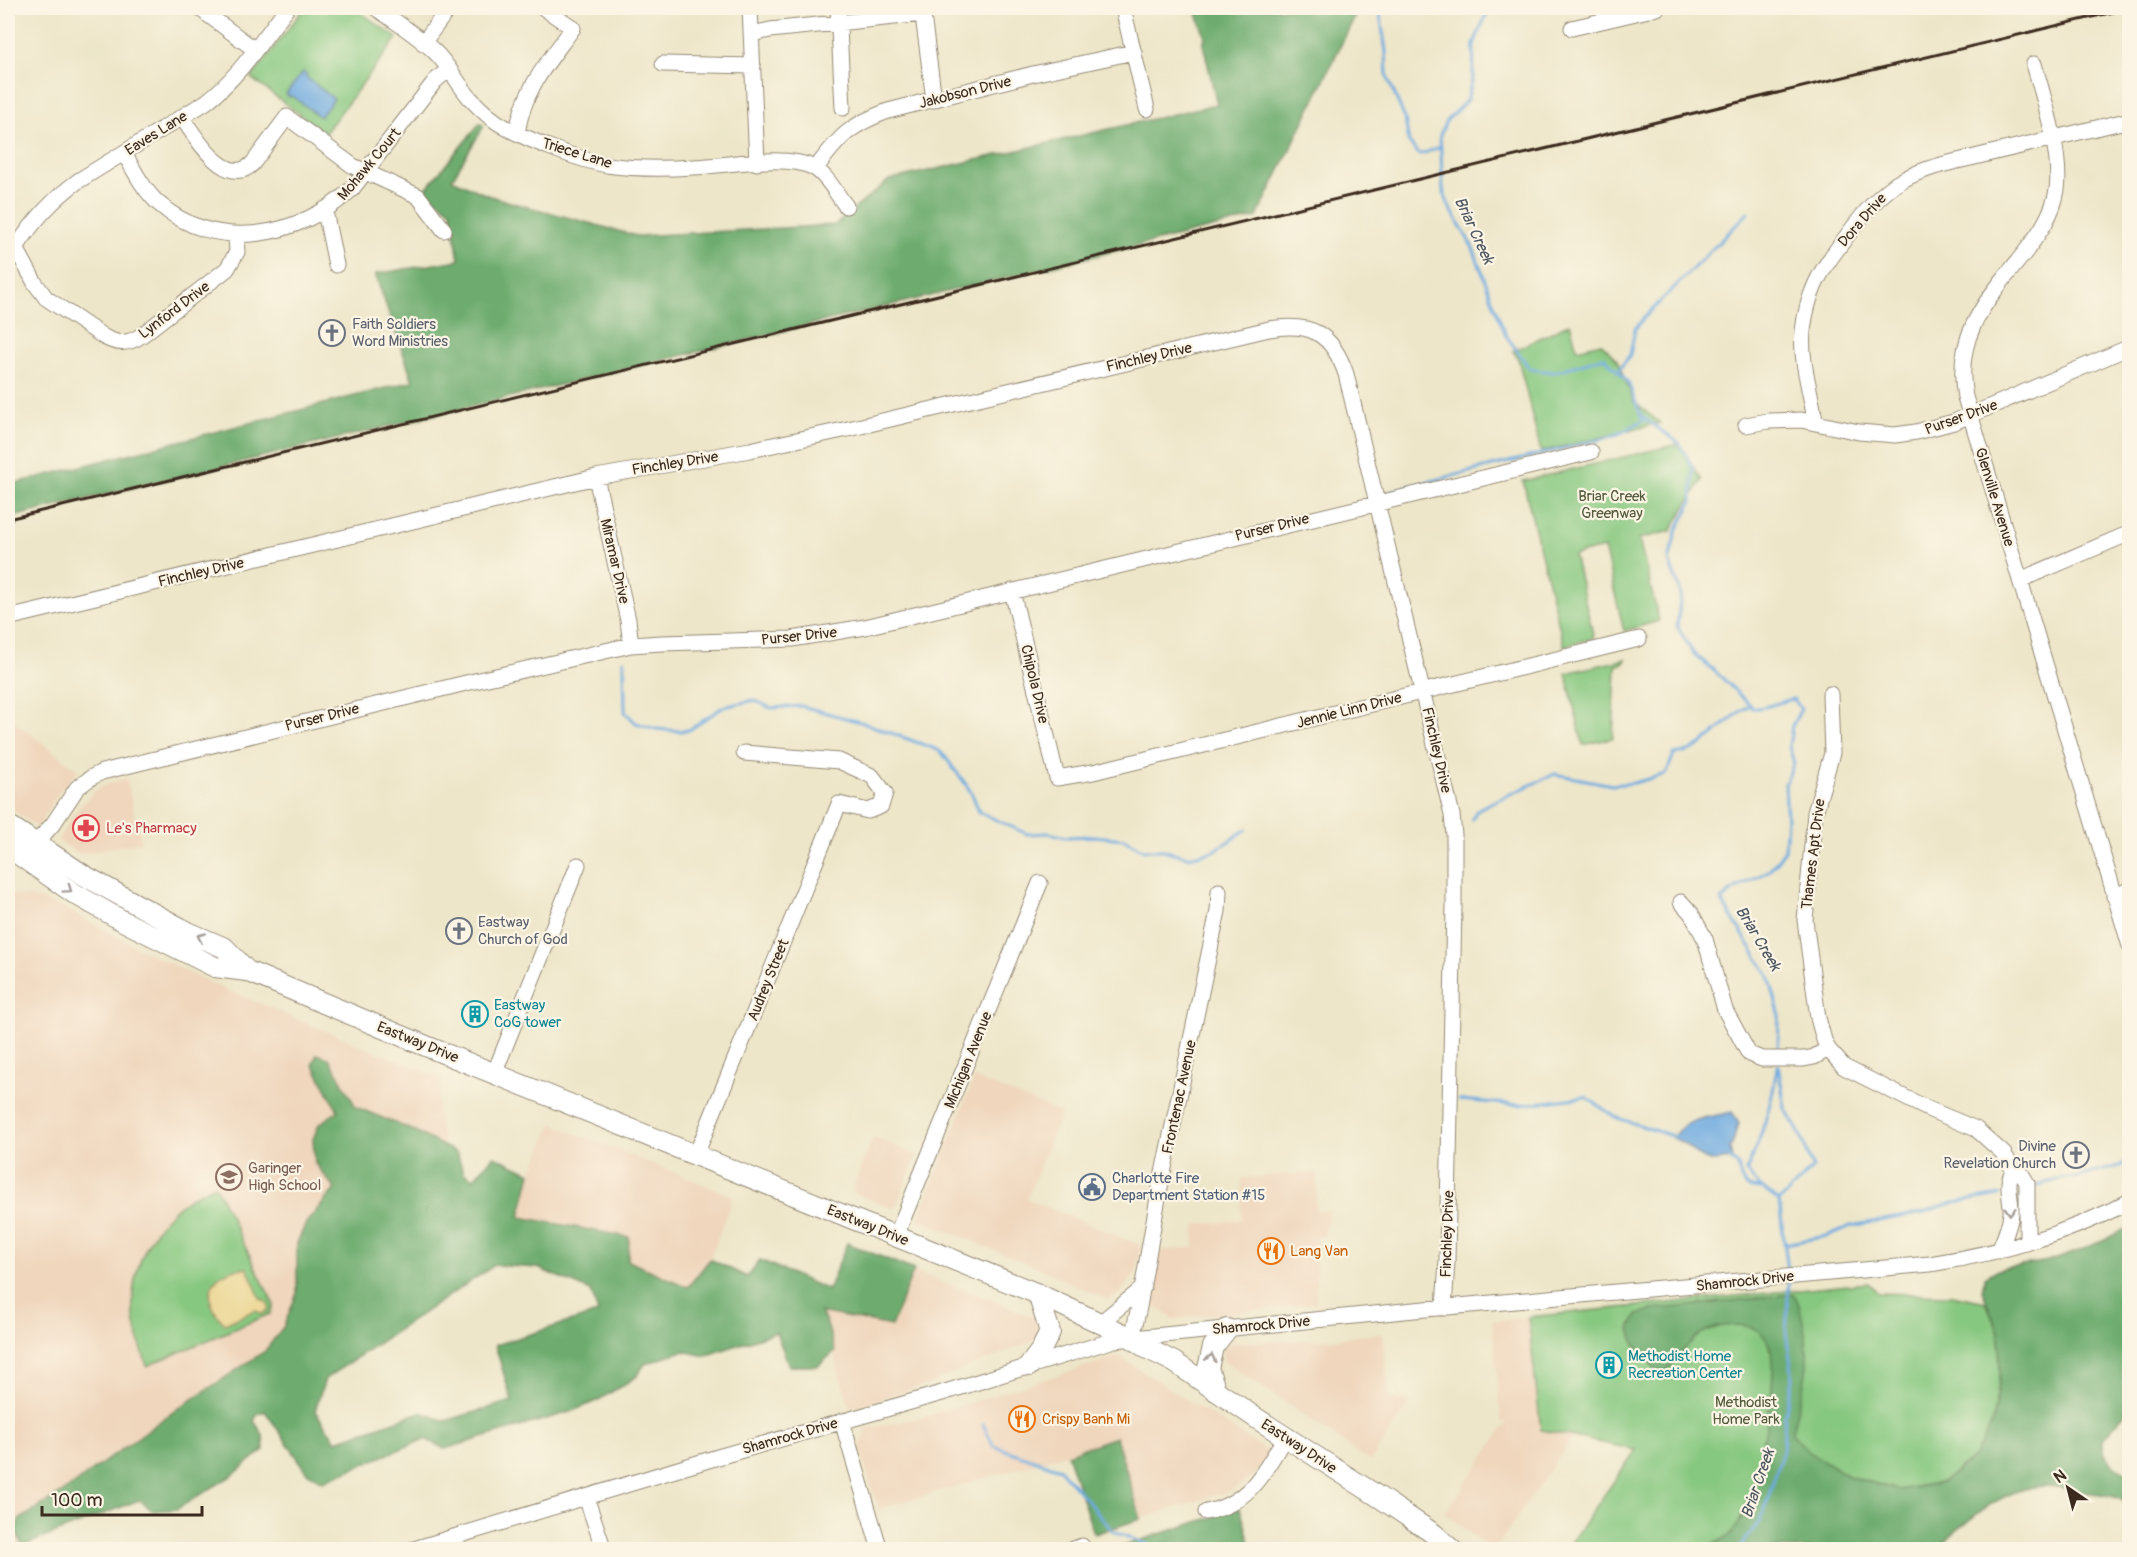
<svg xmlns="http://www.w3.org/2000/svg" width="2137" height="1557" viewBox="0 0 2137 1557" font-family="Pangolin,sans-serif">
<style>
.built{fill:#efd6bc}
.green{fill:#87c880;stroke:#61794f;stroke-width:1.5}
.forest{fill:#6dac6e;stroke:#546b46;stroke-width:1.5;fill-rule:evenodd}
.sand{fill:#eeda9e;stroke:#94825e;stroke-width:1.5}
.water{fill:#6fabe0;stroke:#556a7f;stroke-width:1.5}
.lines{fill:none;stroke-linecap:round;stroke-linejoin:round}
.stream{stroke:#6fabe0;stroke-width:3}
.minor-casing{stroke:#948874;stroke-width:17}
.major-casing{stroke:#948874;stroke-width:22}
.minor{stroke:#fff;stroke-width:15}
.major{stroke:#fff;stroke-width:20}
.rail{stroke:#3b2a1e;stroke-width:3}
.oneway{stroke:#a79f9a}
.labels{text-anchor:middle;stroke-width:4.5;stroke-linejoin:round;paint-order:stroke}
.street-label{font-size:15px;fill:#3b2a1e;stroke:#fcf5e5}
.worship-label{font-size:15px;fill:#5b616d;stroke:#fcf5e5;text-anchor:start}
.park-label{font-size:15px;fill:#52593b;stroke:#fcf5e5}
.health-label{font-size:15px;fill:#be3a42;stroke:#fcf5e5;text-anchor:start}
.culture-label{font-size:15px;fill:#0d838f;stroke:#fcf5e5;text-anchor:start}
.education-label{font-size:15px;fill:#785e54;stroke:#fcf5e5;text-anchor:start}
.service-label{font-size:15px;fill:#4e5e75;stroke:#fcf5e5;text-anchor:start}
.food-label{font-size:15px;fill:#c56008;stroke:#fcf5e5;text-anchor:start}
.water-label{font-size:16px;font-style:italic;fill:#4d5762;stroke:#fcf5e5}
</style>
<rect width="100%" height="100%" fill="#fcf5e5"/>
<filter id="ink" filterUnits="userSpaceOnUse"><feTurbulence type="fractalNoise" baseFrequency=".0167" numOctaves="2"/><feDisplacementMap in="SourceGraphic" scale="12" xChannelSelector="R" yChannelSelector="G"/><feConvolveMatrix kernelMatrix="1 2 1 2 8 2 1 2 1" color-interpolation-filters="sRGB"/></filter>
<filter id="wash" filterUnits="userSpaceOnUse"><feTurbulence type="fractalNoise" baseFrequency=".008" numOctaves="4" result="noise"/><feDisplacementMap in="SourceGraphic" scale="24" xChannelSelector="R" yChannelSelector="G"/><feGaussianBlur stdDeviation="1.35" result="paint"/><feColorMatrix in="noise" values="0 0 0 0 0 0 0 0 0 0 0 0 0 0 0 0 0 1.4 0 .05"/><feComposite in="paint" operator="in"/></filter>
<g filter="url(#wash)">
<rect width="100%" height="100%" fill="#ede6c9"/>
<path class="built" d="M8 717 79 771 58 793 37 828 8 806Z
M126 778 141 842 79 854 58 840 74 814 94 791 107 784Z
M8 894 40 899 64 908 146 952 215 985 442 1079 437 1112 471 1277 23 1546 24 1550 8 1549Z
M974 1078 1061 1113 1027 1199 1140 1245 1136 1272 1121 1292 1108 1300 1036 1267 918 1219Z
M552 1124 733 1196 699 1290 500 1247Z
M873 1137 917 1155 895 1209 851 1192Z
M1317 1173 1316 1211 1329 1210 1324 1236 1317 1237 1316 1303 1173 1319 1153 1304 1159 1251 1194 1247 1195 1225 1241 1220 1242 1178Z
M914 1270 948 1285 1003 1304 1038 1320 1037 1339 924 1386 850 1408 820 1311 891 1326Z
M1528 1317 1541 1429 1574 1436 1495 1549H1490L1445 1513 1507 1423 1501 1421 1492 1321Z
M1383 1333 1389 1398 1410 1402 1370 1461 1224 1361 1222 1352 1226 1346 1232 1343 1332 1339Z
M1119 1356 1270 1453 1256 1474 1232 1490 1141 1519 1115 1437 1091 1447 879 1509 859 1449 867 1429 927 1416Z"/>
<path class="green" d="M304 8H354L397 38 325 133 251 78Z
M1570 323 1577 349 1601 343 1617 360 1634 402 1660 423 1541 452 1518 358 1513 351Z
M1678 444 1702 480 1671 531 1639 539 1659 621 1624 631 1604 548 1574 555 1594 638 1564 646 1523 481Z
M1626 659 1625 662 1616 666 1613 738 1583 745 1566 673Z
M215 1185 274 1305 270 1314 260 1318 147 1366C141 1347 134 1328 133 1308 131 1273 147 1236 172 1212 184 1200 200 1192 215 1185Z
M1868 1283 1878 1293 1951 1295 1986 1302 1999 1333 2000 1380 1992 1423 1975 1456 1943 1482 1899 1490 1850 1477 1843 1473 1798 1549H1566L1636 1450 1541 1430 1528 1317Z"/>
<path class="forest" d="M1195 8H1359L1257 217 8 518V485L413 381 375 274 459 260 451 211 425 190 480 123 484 126 452 179 487 195 507 201 637 236 835 225 889 180 1217 104 1203 44 1205 37Z
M317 1054 329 1058 356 1107 412 1130 457 1153 464 1173 474 1178 494 1156 531 1173 520 1217 629 1237 628 1261 688 1287 710 1259 747 1277 760 1260 828 1290 847 1243 914 1270 891 1326 820 1312 826 1321 835 1351 818 1366H789L776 1332 705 1356 683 1351 645 1364 636 1377 597 1401 570 1412 445 1449 425 1439 323 1481 308 1473 265 1411 257 1414 254 1421 263 1435 264 1450 233 1475 177 1509 153 1511 139 1500 23 1546 15 1529 19 1520 66 1490 167 1416 265 1351 284 1326 297 1293V1243L306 1223 335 1189 315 1163 313 1139 319 1124 338 1111 313 1064ZM495 1265 538 1268 591 1291 598 1313 495 1345 512 1401 445 1421 421 1412 336 1441 315 1411 325 1379Z
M2129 1227V1402L2126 1413 2103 1439C2102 1458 2112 1467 2129 1473V1503C2115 1495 2100 1494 2084 1492 2072 1490 2059 1486 2047 1486 2003 1486 1966 1522 1936 1549H1705C1713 1543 1726 1540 1733 1532 1752 1510 1781 1377 1771 1350 1766 1334 1754 1325 1737 1325 1697 1326 1692 1341 1668 1370L1657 1371 1635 1345 1630 1329 1637 1315 1651 1310 1793 1294C1802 1300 1808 1350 1807 1363 1806 1385 1796 1411 1792 1433L1808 1451 1850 1477 1899 1490 1943 1482 1975 1456 1992 1423 2000 1380 1999 1333 1982 1290 1985 1277C2004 1263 2029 1266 2052 1260 2079 1253 2105 1240 2129 1227Z
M1116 1437 1141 1519 1094 1534 1067 1454Z
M1240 1508 1252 1549 1111 1550Z"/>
<path class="sand" d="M247 1268 260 1298 267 1302 269 1307 267 1311 262 1314 255 1310 225 1324C198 1298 210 1269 247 1268Z"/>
<path class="water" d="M303 72 307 75 306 77 334 99 320 117 292 96 290 97 286 94Z
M1732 1112 1739 1124C1733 1133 1736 1140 1730 1148L1732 1160C1724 1158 1715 1163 1707 1160 1694 1155 1687 1143 1673 1138 1683 1118 1712 1117 1732 1112Z"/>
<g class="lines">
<path class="stream" d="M1379 8 1386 51 1387 76 1405 119 1409 143 1419 154C1427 154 1433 148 1441 147
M1489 8 1474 44 1473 77 1467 100 1446 121 1440 135 1443 190 1449 206 1473 248 1505 334 1530 369 1554 372 1604 357 1628 382 1641 416 1679 443 1693 468 1692 502 1676 532 1669 561 1681 593 1677 626 1693 653 1718 674 1753 708C1767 709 1780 701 1794 699L1801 709 1792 726 1789 747 1794 763 1785 784 1787 820 1785 850 1770 870 1732 891 1721 900 1769 976 1779 1013 1778 1055
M1618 371 1630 355 1635 329 1642 320 1748 213
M1391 491 1606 438 1623 432 1645 419
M624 660 625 712 636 723 656 729 679 731 689 730 723 707 746 702 754 700 771 708 801 706 864 723 938 750C946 756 948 761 954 769 967 785 972 791 979 812L1027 834 1049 833 1066 837 1094 836 1124 839 1144 850H1163L1188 857 1214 851 1247 829
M1472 819 1477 810 1486 805 1555 774 1612 785 1634 783 1666 774 1674 754C1680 753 1688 752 1693 749 1714 738 1729 717 1750 705
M1778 1065 1785 1108 1801 1136 1813 1168 1779 1201
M1777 1067C1772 1104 1762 1137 1746 1171L1758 1185 1779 1201
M1459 1100 1520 1105 1586 1097 1615 1117 1678 1138
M1729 1158 1738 1165C1741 1184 1744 1189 1763 1189
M2037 1185 2066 1178H2075L2130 1163
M1779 1201 1788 1271
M1784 1244 1827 1236 1851 1226 1922 1213 1948 1204 2000 1195
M983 1424 994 1446 1060 1469 1113 1531 1161 1550
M1738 1550 1759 1522 1764 1511 1783 1450 1785 1414 1793 1378 1786 1333 1789 1280"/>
</g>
</g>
<g filter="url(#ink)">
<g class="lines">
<defs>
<path id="minor" d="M199 8 254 49
M376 8C396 22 417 35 434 51 449 65 457 83 470 98 480 109 492 120 505 127 530 141 579 160 607 165 636 169 664 169 693 167 726 166 786 153 814 168 827 175 837 195 846 206
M750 8 757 163
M838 8 843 108
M922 8 934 100
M1123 8 1147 109
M1572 28 1657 8
M752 34 770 30 923 14
M423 43 449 8
M663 64 753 66
M2034 64C2044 99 2062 155 2057 190 2053 214 2040 232 2026 251 1989 298 1953 333 1965 397L2130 946
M182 117C195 137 227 190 253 163L287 117 353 166 418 196 444 230
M517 133C524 88 547 64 573 28L544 8
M124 153C134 170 143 189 158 203 215 254 299 238 352 189L435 81 449 69
M816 168C840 136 850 125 888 111L1033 74 1134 52
M325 211 336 265
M16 248C33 221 52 200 78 181L206 102C240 76 261 41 287 8
M16 248 35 283 46 298 104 337C118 345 129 344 142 335L227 269 237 252 236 236
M1815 421C1811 391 1800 361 1803 331 1807 295 1819 272 1841 244 1857 222 1873 200 1896 184 1923 166 1957 162 1987 154 2035 143 2082 131 2130 120
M1746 425 1768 421 1801 420 1859 432 1895 435 1916 432 1954 422 2130 347
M596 477 628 620 631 645
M2020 580 2130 533
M1012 591 1057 778 1093 772 1639 639
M8 618 596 477 750 450 857 427 1269 329C1311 322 1332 333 1346 374L1452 815 1454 835V906L1447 1261 1444 1308
M1830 694 1832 753 1815 813 1805 920 1818 1018 1824 1040 1828 1049 1844 1067 1928 1109 1976 1129 2004 1154 2014 1171 2021 1173 2027 1183V1243
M35 844 53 824 77 788 92 777 102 772 466 683 631 645 662 643 792 639 865 627 1591 452
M2114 896 2130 890
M1681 902 1691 913 1705 939 1725 1010 1749 1054 1762 1059H1804L1814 1057 1828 1049
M494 1074 578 865
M696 1155 839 804 868 811 881 806 885 793 872 776 839 761 744 753
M896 1236 1040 883
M1999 1251C2004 1239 2010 1226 2011 1213 2012 1200 2004 1181 2014 1171
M1100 1323 1143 1288
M1132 1338 1139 1307 1159 1192 1218 911 1219 891
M842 1421 880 1550
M586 1497 604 1550
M1206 1512C1249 1504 1264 1472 1285 1437
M411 1550 718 1457 942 1393 1114 1340 1414 1310 1930 1264C2000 1253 2067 1235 2130 1201
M1071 1550 1082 1546"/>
<path id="major" d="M8 825 85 876 134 903 188 932 225 948 247 971
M8 847 75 894 123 921 215 967 247 971 426 1046 1038 1294 1132 1338 1146 1348 1174 1362 1256 1418 1379 1497 1434 1534 1452 1550
M1029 1366 1041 1350 1050 1332 1038 1294
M1216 1391 1208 1368 1213 1347 1227 1329"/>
</defs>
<use href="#minor" class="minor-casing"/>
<use href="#major" class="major-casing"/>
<use href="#minor" class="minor"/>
<use href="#major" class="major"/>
<path class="rail" d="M8 519 2130 8"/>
</g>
<defs><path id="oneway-chevron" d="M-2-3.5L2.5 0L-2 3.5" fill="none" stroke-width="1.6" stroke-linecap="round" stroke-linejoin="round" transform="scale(1.5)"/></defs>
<g class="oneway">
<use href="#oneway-chevron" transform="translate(68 889) rotate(35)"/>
<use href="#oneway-chevron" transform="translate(201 937) rotate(-156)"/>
<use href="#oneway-chevron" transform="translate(2010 1211) rotate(93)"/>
<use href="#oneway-chevron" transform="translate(1211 1358) rotate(-77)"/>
</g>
</g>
<defs>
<symbol id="church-ring" viewBox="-11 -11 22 22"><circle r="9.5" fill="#fcf5e5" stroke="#6b7280" stroke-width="1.5"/><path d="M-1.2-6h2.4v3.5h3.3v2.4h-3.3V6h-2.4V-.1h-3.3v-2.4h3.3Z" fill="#6b7280"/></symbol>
<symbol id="pharmacy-ring" viewBox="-11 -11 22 22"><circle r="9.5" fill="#fcf5e5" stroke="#e0444e" stroke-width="1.5"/><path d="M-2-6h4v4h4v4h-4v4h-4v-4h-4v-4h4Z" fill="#e0444e"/></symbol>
<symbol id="building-ring" viewBox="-11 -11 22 22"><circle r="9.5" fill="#fcf5e5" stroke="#0f9aa8" stroke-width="1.5"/><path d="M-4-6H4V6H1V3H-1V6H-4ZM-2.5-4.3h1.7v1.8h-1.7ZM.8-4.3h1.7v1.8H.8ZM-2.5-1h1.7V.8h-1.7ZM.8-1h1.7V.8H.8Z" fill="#0f9aa8"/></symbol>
<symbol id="school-ring" viewBox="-11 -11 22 22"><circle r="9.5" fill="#fcf5e5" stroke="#8d6e63" stroke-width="1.5"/><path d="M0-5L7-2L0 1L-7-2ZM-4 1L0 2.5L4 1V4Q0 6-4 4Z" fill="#8d6e63"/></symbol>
<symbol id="civic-ring" viewBox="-11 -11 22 22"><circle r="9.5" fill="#fcf5e5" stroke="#5c6f8a" stroke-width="1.5"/><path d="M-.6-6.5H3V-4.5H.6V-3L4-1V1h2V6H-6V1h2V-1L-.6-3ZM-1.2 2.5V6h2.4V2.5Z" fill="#5c6f8a"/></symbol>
<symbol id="restaurant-ring" viewBox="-11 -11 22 22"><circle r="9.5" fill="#fcf5e5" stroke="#e8710a" stroke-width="1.5"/><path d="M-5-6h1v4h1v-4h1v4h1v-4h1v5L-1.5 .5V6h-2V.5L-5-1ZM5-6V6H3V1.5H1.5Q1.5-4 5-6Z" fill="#e8710a"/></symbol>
</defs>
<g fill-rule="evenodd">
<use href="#church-ring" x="317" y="318" width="30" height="30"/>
<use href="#pharmacy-ring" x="71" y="813" width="30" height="30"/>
<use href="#church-ring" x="444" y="916" width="30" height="30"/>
<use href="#building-ring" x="460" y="999" width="30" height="30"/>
<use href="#church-ring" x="2061" y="1140" width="30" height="30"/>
<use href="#school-ring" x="214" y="1162" width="30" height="30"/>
<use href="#civic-ring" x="1077" y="1172" width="30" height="30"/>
<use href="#restaurant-ring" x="1256" y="1236" width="30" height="30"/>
<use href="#building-ring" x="1594" y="1350" width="30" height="30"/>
<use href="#restaurant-ring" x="1007" y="1404" width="30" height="30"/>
</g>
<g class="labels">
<g class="street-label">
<text transform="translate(965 92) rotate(-14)" y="5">Jakobson Drive</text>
<text transform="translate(156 133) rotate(-32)" y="5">Eaves Lane</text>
<text transform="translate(577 153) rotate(17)" y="5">Triece Lane</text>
<text transform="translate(369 164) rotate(-50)" y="5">Mohawk Court</text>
<text transform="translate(1862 220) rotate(-49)" y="5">Dora Drive</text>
<text transform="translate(174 310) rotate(-37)" y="5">Lynford Drive</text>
<text transform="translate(1149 357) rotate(-13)" y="5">Finchley Drive</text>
<text transform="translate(1961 417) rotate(-20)" y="5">Purser Drive</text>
<text transform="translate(675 463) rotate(-9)" y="5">Finchley Drive</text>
<text transform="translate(1995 497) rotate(73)" y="5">Glenville Avenue</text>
<text transform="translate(1272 527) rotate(-14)" y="5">Purser Drive</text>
<text transform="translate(615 561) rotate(77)" y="5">Miramar Drive</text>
<text transform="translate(201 572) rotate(-13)" y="5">Finchley Drive</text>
<text transform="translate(799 636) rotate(-6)" y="5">Purser Drive</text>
<text transform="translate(1035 684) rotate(77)" y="5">Chipola Drive</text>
<text transform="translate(1349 710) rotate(-14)" y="5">Jennie Linn Drive</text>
<text transform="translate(322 717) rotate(-14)" y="5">Purser Drive</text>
<text transform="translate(1437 750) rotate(77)" y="5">Finchley Drive</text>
<text transform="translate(1813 854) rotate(-83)" y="5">Thames Apt Drive</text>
<text transform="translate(768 980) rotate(-68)" y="5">Audrey Street</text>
<text transform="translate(418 1042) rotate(22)" y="5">Eastway Drive</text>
<text transform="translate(968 1060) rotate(-68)" y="5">Michigan Avenue</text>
<text transform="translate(1179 1097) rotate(-78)" y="5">Frontenac Avenue</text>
<text transform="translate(868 1225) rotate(22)" y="5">Eastway Drive</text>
<text transform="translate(1447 1234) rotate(-88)" y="5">Finchley Drive</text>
<text transform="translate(1745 1281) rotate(-6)" y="5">Shamrock Drive</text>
<text transform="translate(1261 1325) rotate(-5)" y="5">Shamrock Drive</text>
<text transform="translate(790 1436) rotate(-16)" y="5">Shamrock Drive</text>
<text transform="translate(1299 1446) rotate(33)" y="5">Eastway Drive</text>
</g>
<g class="worship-label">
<text x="352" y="329">Faith Soldiers<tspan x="352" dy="17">Word Ministries</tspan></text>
<text x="478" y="927">Eastway<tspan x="478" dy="17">Church of God</tspan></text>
<text x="2056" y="1151" text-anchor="end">Divine<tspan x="2056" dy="17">Revelation Church</tspan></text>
</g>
<g class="park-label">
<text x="1612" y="501">Briar Creek<tspan x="1612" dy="17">Greenway</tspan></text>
<text x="1746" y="1407">Methodist<tspan x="1746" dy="17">Home Park</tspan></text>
</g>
<g class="health-label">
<text x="106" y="833">Le's Pharmacy</text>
</g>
<g class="culture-label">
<text x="494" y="1010">Eastway<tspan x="494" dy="17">CoG tower</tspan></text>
<text x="1628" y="1361">Methodist Home<tspan x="1628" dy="17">Recreation Center</tspan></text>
</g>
<g class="education-label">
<text x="248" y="1173">Garinger<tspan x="248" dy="17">High School</tspan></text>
</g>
<g class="service-label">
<text x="1112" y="1183">Charlotte Fire<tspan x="1112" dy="17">Department Station #15</tspan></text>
</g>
<g class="food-label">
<text x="1290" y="1256">Lang Van</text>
<text x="1042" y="1424">Crispy Banh Mi</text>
</g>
<g class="water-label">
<text transform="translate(1475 230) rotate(65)" y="6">Briar Creek</text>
<text transform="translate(1759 938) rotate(59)" y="6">Briar Creek</text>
<text transform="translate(1757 1483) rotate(-71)" y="6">Briar Creek</text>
</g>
</g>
<rect width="2137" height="1557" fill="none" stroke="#fcf5e5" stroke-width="30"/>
<g transform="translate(2068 1488) rotate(325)" stroke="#fcf5e5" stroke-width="4.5" paint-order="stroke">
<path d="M0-4.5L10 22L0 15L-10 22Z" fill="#3b2a1e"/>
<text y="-9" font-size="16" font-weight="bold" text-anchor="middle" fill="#3b2a1e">N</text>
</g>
<path d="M42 1506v9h160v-9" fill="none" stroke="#3b2a1e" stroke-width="3"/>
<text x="51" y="1506" font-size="18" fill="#3b2a1e" stroke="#fcf5e5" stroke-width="4.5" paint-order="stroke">100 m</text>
</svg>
